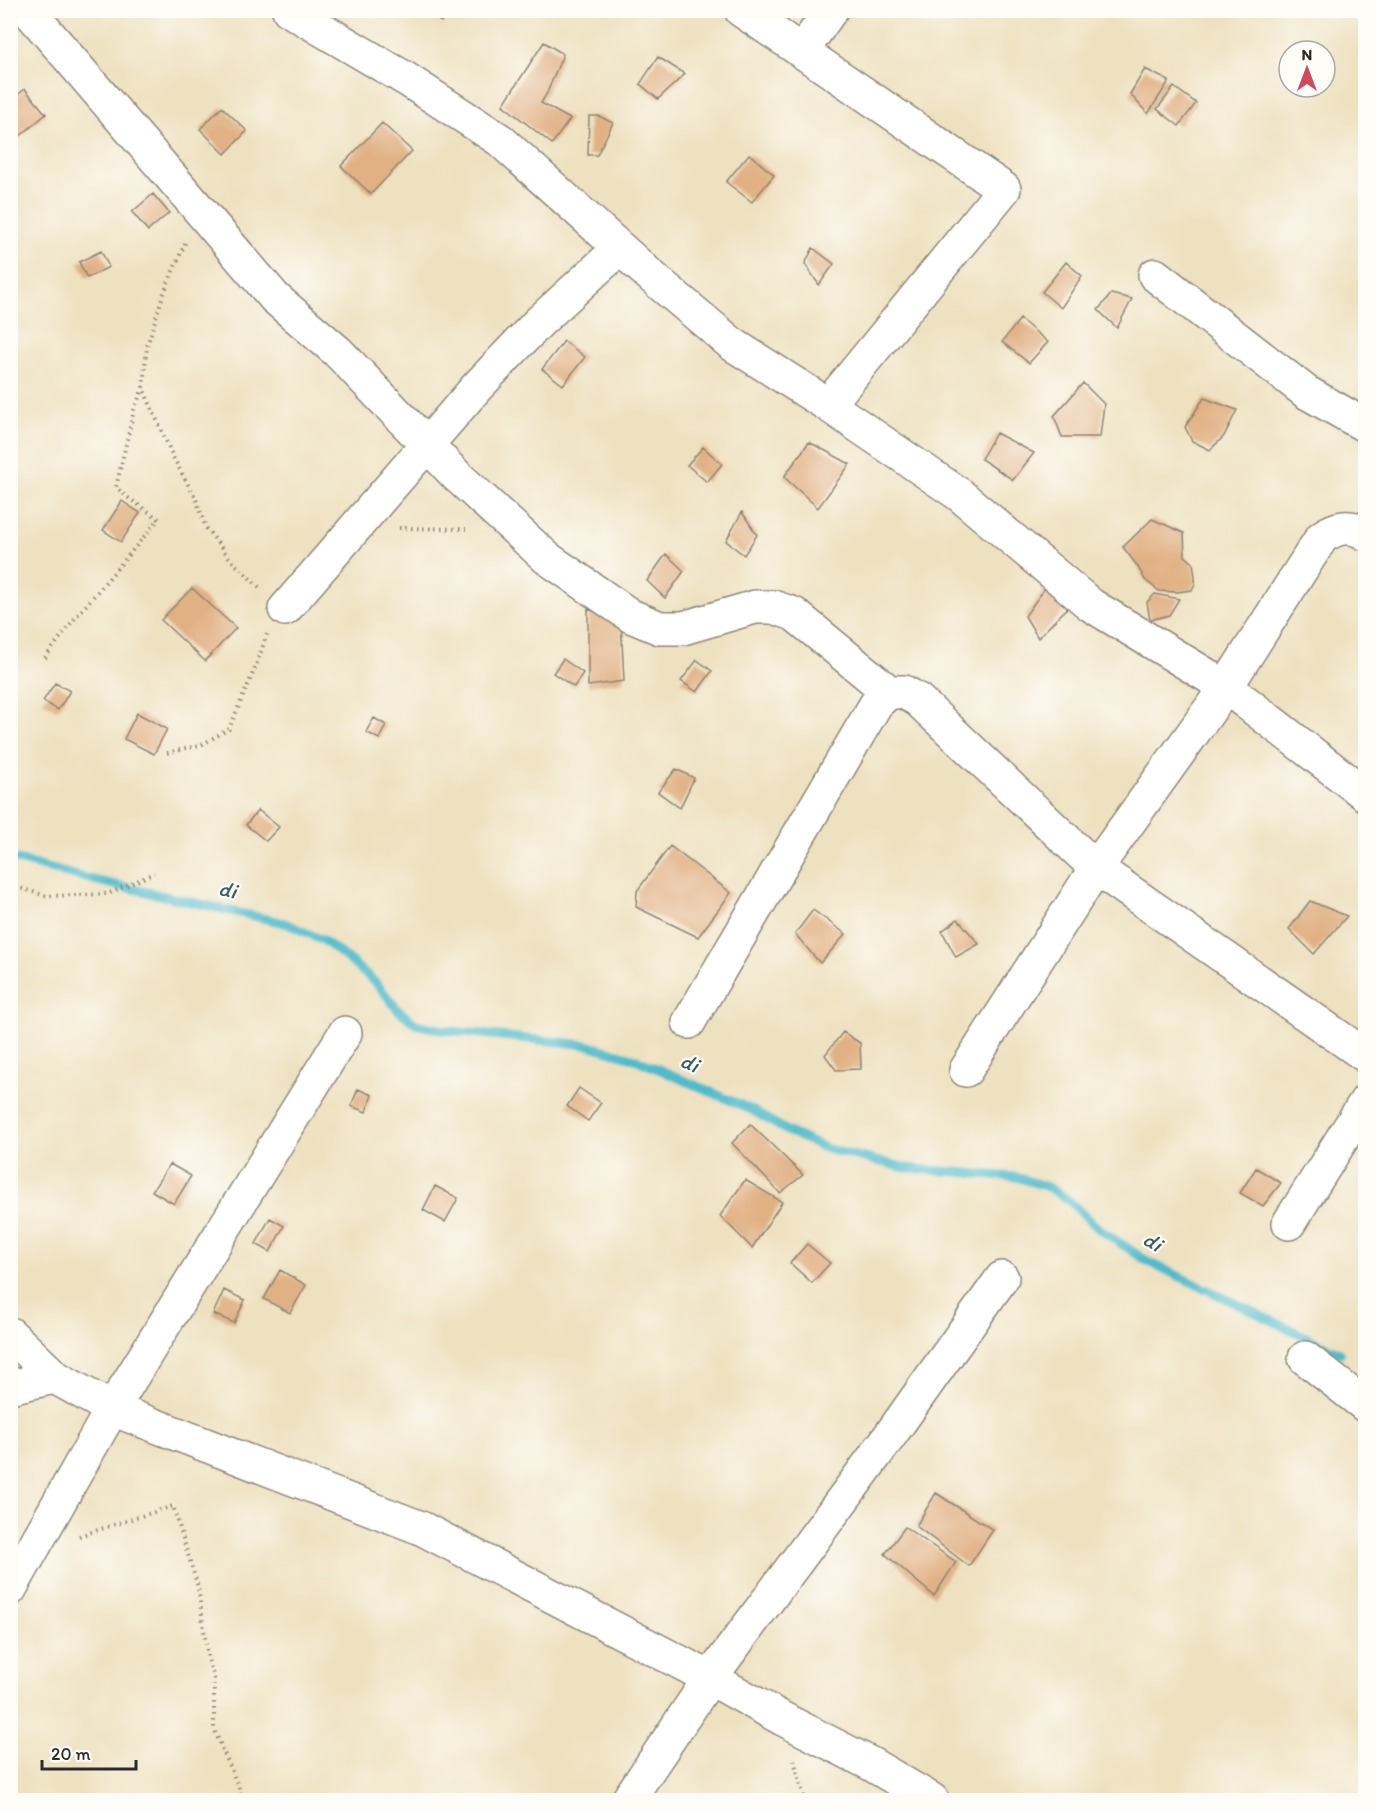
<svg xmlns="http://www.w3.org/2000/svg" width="1376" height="1811" viewBox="0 0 1376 1811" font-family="Itim,sans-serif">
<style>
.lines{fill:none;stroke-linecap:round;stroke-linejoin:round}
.stream{stroke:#4fbbcb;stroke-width:9}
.building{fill:#e1b184}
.minor-casing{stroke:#8c8676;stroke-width:36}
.tertiary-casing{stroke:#8c8676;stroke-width:36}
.path{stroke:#8c8676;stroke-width:4;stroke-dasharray:1.5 4.5;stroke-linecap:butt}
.minor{stroke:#fff;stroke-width:33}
.tertiary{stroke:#fff;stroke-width:33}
.labels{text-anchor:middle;stroke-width:4.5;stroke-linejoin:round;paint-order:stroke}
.water-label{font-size:22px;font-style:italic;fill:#385d63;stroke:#fdfcf7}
</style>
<rect width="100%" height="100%" fill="#fdfcf7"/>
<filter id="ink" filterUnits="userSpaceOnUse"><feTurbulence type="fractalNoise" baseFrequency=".0167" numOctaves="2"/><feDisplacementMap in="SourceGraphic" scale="12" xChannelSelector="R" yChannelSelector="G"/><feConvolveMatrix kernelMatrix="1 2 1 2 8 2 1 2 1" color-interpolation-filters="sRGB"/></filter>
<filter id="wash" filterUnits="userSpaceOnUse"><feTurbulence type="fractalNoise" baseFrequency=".008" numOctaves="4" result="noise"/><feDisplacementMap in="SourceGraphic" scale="24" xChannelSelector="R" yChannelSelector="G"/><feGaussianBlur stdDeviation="1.35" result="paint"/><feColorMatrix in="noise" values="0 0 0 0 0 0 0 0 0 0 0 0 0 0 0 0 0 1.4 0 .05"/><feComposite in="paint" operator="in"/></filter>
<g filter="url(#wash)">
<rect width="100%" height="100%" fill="#eee1c0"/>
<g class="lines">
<path class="stream" d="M10 858 93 880 285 923 323 940 348 959 377 984 399 1011 416 1024 442 1030 587 1045 633 1058 750 1109 789 1132 827 1149 906 1168 1016 1177 1048 1187 1067 1199 1099 1229 1147 1261 1340 1353"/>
</g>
<g id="blocks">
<path class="building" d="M425 10H449L441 22Z
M544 42 563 54 547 93 541 103 570 119 552 144 503 105Z
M658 57 685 74 658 99 640 84Z
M1145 69 1169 81 1148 114 1130 94Z
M1174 87 1196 103 1179 126 1157 109Z
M25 89 46 114 12 143 10 141V101Z
M222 107 247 131 225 154 200 129Z
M589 116H599L613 123 597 155H588Z
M382 123 412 151 371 194 341 166Z
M749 154 774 175 752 202 726 182Z
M153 194 169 213 148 231 132 212Z
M813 248 834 264 819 285 805 264Z
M101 251 109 267 87 278 79 262Z
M1066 262 1082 276 1061 308 1042 292Z
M1111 294 1132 299 1117 328 1098 310Z
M1020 319 1048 342 1029 363 1002 342Z
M564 341 585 357 563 385 542 369Z
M1083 383 1104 404 1100 437H1062L1054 416Z
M1204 398 1237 410 1224 436 1210 450 1192 441 1185 427Z
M996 433 1034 453 1013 480 981 459Z
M809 442 850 464 818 508 784 477Z
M703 447 722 464 707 482 687 465Z
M122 501 140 513 121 542 103 530Z
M742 512 757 535 744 555 726 541Z
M1152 519 1184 533 1185 556 1193 563 1195 577V584L1192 590 1177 592 1159 591 1145 580 1138 567 1123 547Z
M666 554 684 571 665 598 647 581Z
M1047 585 1068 607 1038 638 1025 616Z
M192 588 236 628 205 661 161 620Z
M1155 594 1179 599 1169 615 1150 620 1147 602Z
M588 609 621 621 624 681 588 686Z
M563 659 583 673 574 687 553 673Z
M697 660 712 671 697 692 681 681Z
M55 683 70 691 58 710 43 701Z
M137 713 167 729 154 754 124 739Z
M374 718 386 725 379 739 366 732Z
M676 769 694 778 680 808 658 792Z
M258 810 279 827 266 841 246 825Z
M670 846 731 893 698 937 636 907 637 891Z
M1310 901 1347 916 1314 954 1289 929Z
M813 910 846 934 820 963 795 934Z
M958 919 979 944 956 957 942 931Z
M843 1032 860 1043 861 1069 836 1070 825 1055Z
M579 1088 601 1103 588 1121 567 1106Z
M358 1089 372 1095 366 1112 351 1106Z
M750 1124 803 1175 780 1193 732 1143Z
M170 1164 191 1176 174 1204 152 1191Z
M1256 1168 1281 1183 1263 1206 1240 1193Z
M745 1180 782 1202 752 1248 720 1216Z
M435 1186 458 1198 445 1222 423 1210Z
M270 1218 284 1226 270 1252 256 1244Z
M807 1244 830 1263 812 1283 790 1263Z
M280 1270 306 1285 290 1313 264 1299Z
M224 1290 245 1300 234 1323 213 1314Z
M936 1493 993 1530 969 1566 916 1526Z
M905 1527 956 1562 934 1596 885 1554Z"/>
</g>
</g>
<g filter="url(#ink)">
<use href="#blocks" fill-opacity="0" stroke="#8c8676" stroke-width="1.5"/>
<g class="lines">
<defs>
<path id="minor" d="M28 10 275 298 338 352 456 475 547 558 631 616 660 628H683L755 607H773L794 614 889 692
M289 10 406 79 500 140 651 276 732 344 828 405 960 495 1091 605 1226 687 1366 795
M741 10 1004 189 828 405
M802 51 831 10
M1155 275 1306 392 1366 426
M285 609 476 388 539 322 620 248
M689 1022 876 704 889 692H904L918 700 1096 868 1366 1056
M966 1070 1096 868 1226 687 1322 537C1337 527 1350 524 1366 534
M1289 1223 1366 1101
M10 1334 55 1377 112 1409 421 1528 710 1678 783 1719 871 1764 932 1800
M10 1387 55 1377
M10 1589 112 1409 345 1033
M628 1800 710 1678 889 1437 1002 1278"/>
<path id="tertiary" d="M1305 1358 1366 1406"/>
</defs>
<use href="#minor" class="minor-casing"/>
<use href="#tertiary" class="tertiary-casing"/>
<path class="path" d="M185 243 163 295 147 346 143 388 174 459 196 499 206 528 231 560 261 589
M399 528 466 529
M45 658 71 623 159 519 127 497 116 487 134 410 143 388
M167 753 201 745 229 729 256 666 267 634
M10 885 46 896 108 894 154 873
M79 1536 173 1506 198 1587 208 1659 214 1678V1729L244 1800
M794 1760 805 1800"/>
<use href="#minor" class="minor"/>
<use href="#tertiary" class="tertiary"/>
</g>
</g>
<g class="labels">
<g class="water-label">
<text transform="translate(228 889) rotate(13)" y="8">di</text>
<text transform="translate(690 1062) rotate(23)" y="8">di</text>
<text transform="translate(1153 1241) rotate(31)" y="8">di</text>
</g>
</g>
<rect width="1376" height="1811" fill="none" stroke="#fdfcf7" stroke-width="36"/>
<g transform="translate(1307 69)"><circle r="28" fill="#fdfcf7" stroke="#a9a8a5" stroke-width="1.5"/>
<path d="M0-4.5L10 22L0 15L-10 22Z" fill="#d1495b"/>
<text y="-9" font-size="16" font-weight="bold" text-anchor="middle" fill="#2b2b2b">N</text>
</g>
<path d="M42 1760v9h94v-9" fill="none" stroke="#2b2b2b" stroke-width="3"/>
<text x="51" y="1760" font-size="18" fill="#2b2b2b" stroke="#fdfcf7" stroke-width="4.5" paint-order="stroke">20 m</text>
</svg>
